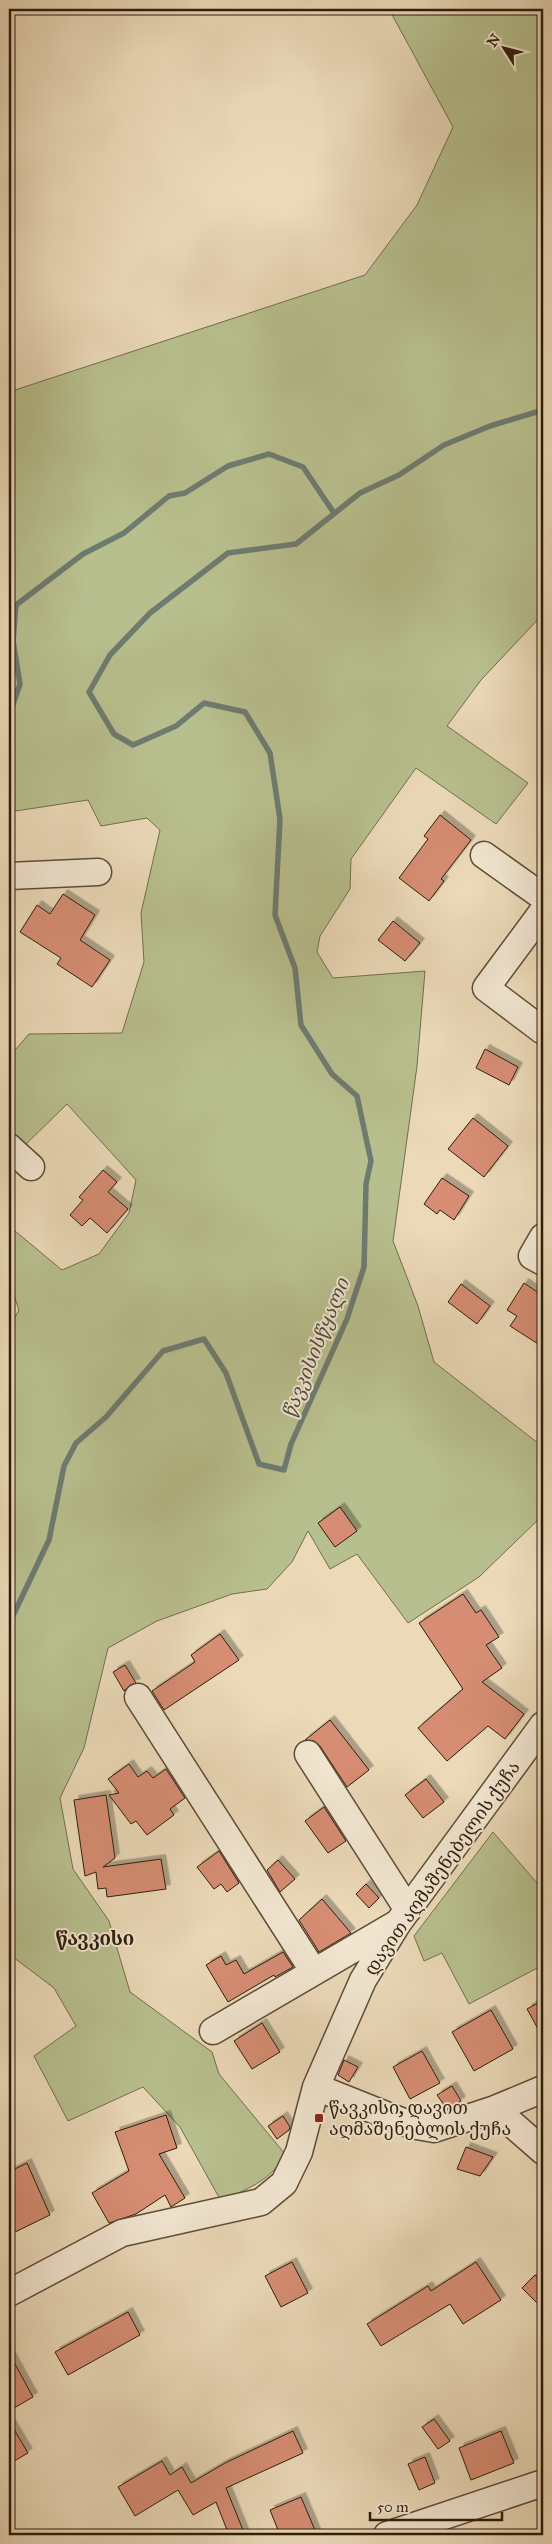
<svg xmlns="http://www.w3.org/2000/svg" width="552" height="2544" viewBox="0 0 552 2544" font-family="'IM FELL Great Primer','Noto Serif Georgian',serif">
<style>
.green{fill:#b8bf8e;stroke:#726e4c}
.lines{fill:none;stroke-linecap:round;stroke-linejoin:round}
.stream{stroke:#6e7b70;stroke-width:5.5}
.building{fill:#d68d73;stroke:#2d1d0b;filter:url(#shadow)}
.minor-casing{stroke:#5c4c36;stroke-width:29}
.minor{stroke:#f2e6d1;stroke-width:26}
.poi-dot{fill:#8f2418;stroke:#f2e6d1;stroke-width:2}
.labels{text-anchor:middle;stroke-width:4;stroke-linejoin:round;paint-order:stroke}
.street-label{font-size:18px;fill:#2d1d0b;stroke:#f2e6d1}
.poi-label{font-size:18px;fill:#2d1d0b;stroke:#f2e6d1;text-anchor:start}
.water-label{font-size:19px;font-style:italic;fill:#4d4c3e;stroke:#f2e6d1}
.neighbourhood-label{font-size:19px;font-weight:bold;fill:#2d1d0b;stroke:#f2e6d1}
</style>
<defs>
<filter id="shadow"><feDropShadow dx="4.5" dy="-4.5" stdDeviation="0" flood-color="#0004"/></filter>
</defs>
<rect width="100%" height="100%" fill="#ebd9b8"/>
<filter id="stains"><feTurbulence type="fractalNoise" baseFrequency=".004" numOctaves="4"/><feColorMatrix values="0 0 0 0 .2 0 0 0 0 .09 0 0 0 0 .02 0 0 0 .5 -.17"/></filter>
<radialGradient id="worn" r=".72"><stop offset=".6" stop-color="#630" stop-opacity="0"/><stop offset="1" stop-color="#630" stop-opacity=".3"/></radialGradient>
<path class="green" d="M389 9H543V614L481 680 447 726 528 783 496 824 416 768 351 859 350 889 320 936 317 952 333 978 425 971 417 1066 393 1241 418 1306 434 1362 543 1447V1515L479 1577 408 1623 357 1554 330 1569 308 1531 292 1562 267 1589 232 1594 157 1621 108 1648 84 1748 60 1798 73 1869 109 1921 130 1992 212 2052 219 2074 285 2154C273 2180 245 2190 221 2201L180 2127 143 2087 68 2121 34 2056 76 2026 54 1988 9 1954V1328L19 1310 9 1281V1226L62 1270 99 1254 129 1213 136 1180 67 1104 16 1154 9 1147V1057L29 1034 122 1033 144 962 141 913 160 830 147 818 101 826 88 800 9 812V392L365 275 417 205 453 127Z
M493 1832 543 1890V1965L469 2004 442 1953 424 1961 414 1936Z"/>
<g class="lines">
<path class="stream" d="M9 716 20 684 13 641 16 605 83 554 124 533 169 496 185 493 228 466 269 454 303 467 334 513
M9 1624 49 1540 64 1466 76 1443 106 1417 163 1351 204 1339 226 1373 259 1464 284 1470 291 1444 347 1319 364 1267 366 1184 371 1161 357 1096 332 1074 301 1025 295 968 275 915 280 819 270 753 245 712 204 703 176 726 133 745 114 734 89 692 110 655 150 613 228 553 296 544 360 493 399 475 444 445 490 426 543 410"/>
</g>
<path class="building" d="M440 815 471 840 441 879 444 881 429 901 399 878 428 839 424 836Z
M63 894 95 915 80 940 110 960 92 987 57 964 61 958 20 932 37 905 50 914Z
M393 921 420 943 405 961 378 940Z
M485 1049 518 1067 509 1085 476 1068Z
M473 1118 508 1146 484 1177 448 1149Z
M103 1170 117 1182 108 1192 128 1209 107 1233 90 1218 82 1226 70 1215 83 1200 79 1197Z
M442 1178 469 1196 454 1220 440 1210 437 1214 424 1204Z
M524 1283 543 1296V1347L510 1326 517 1316 507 1310Z
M461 1284 490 1306 477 1324 448 1302Z
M340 1507 357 1531 335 1547 318 1523Z
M463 1594 476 1613 481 1610 499 1637 486 1645 502 1668 482 1682 524 1714 505 1739 488 1726 447 1761 418 1728 463 1689 419 1623Z
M220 1634 239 1660 164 1710 152 1691 195 1662 191 1655Z
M125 1665 136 1683 130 1685 124 1691 113 1672Z
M330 1720 369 1770 347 1787 320 1746 314 1741 305 1740Z
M129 1764 138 1777 147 1771 153 1778 166 1769 185 1798 170 1809 174 1815 147 1835 136 1821 131 1824 109 1795 119 1793 108 1779Z
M426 1779 444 1802 423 1818 405 1795Z
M106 1795 115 1858 103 1867 161 1859 166 1889 107 1897 106 1888 98 1889 96 1872 85 1876 74 1800Z
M324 1807 346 1841 328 1853 305 1821Z
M219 1851 239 1883 227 1892 221 1884 214 1889 197 1867Z
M278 1860 295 1879 280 1892 267 1870Z
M366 1884 379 1898 369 1908 356 1894Z
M322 1899 351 1933 319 1952 299 1920Z
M283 1952 293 1967 275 1977 274 1975 228 2002 206 1965 221 1956 226 1965 236 1960 244 1974Z
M543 2000V2038L527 2009Z
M491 2010 513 2049 474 2071 452 2032Z
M262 2023 280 2052 252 2069 234 2041Z
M422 2051 440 2083 410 2099 393 2067Z
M344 2060 358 2067 349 2082 338 2075Z
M452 2086 461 2101 447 2109 437 2095Z
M166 2115 177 2148 159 2154 185 2198 171 2207 165 2195 136 2214 109 2223 92 2193 129 2171 115 2132Z
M283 2116 290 2127 289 2130 277 2139 268 2126Z
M466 2147 493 2157 480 2176 457 2169Z
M27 2163 50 2215 9 2235V2172Z
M292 2262 308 2293 281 2307 265 2276Z
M476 2262 501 2300 463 2324 450 2304 381 2346 367 2324 428 2286 431 2291Z
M535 2275 543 2284V2309L522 2288Z
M128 2312 140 2335 68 2375 55 2352Z
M9 2353 33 2397 9 2411Z
M434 2419 450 2441 438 2449 422 2427Z
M9 2421 28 2453 9 2464Z
M293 2431 303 2453 226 2488 245 2535H229L216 2502 193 2515 178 2490 135 2516 118 2487 162 2461 170 2475 182 2467 191 2483 225 2463Z
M501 2431 514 2463 471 2480 459 2448Z
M425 2457 435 2483 419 2490 408 2464Z
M301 2497 317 2535H280L270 2510Z"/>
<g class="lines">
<defs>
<path id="minor" d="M484 855 543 897
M9 876 98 872
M543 911 486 988 543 1031
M9 1147 31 1167
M543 1237 532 1256 543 1262
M138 1697 314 1972
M308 1754 408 1910
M213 2031 396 1924
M316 2087 411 2125 434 2129 495 2109 543 2151
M495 2109 543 2089
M9 2293 122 2233 261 2202 284 2183 299 2152 316 2087 363 1980 398 1923 543 1725
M387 2535 543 2483"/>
</defs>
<use href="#minor" class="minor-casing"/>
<use href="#minor" class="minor"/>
</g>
<rect class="poi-dot" x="314" y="2113" width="10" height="10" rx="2.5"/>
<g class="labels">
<g class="street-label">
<text transform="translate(442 1868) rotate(-55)" y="6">დავით აღმაშენებელის ქუჩა</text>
</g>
<g class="poi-label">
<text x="329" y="2114">წავკისი, დავით<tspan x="329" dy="21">აღმაშენებლის ქუჩა</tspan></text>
</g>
<g class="water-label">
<text transform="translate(315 1348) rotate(-68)" y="7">წავკისისწყალი</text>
</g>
<g class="neighbourhood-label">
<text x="95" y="1945">წავკისი</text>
</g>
</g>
<rect width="552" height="2544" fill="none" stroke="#ebd9b8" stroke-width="30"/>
<rect x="10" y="10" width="532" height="2524" fill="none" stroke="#2d1d0b" stroke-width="2.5"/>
<rect x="15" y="15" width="522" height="2514" fill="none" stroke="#2d1d0b"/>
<g transform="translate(504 48) rotate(306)" stroke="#f2e6d1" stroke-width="4" paint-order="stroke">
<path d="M0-4L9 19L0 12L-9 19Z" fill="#2d1d0b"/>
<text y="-8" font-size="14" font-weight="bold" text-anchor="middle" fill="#2d1d0b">N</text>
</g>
<path d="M370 2512v8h132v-8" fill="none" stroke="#2d1d0b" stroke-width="2.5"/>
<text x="377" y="2512" font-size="15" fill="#2d1d0b" stroke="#f2e6d1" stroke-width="4" paint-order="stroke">50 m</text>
<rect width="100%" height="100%" filter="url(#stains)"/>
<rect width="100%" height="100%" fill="url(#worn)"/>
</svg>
